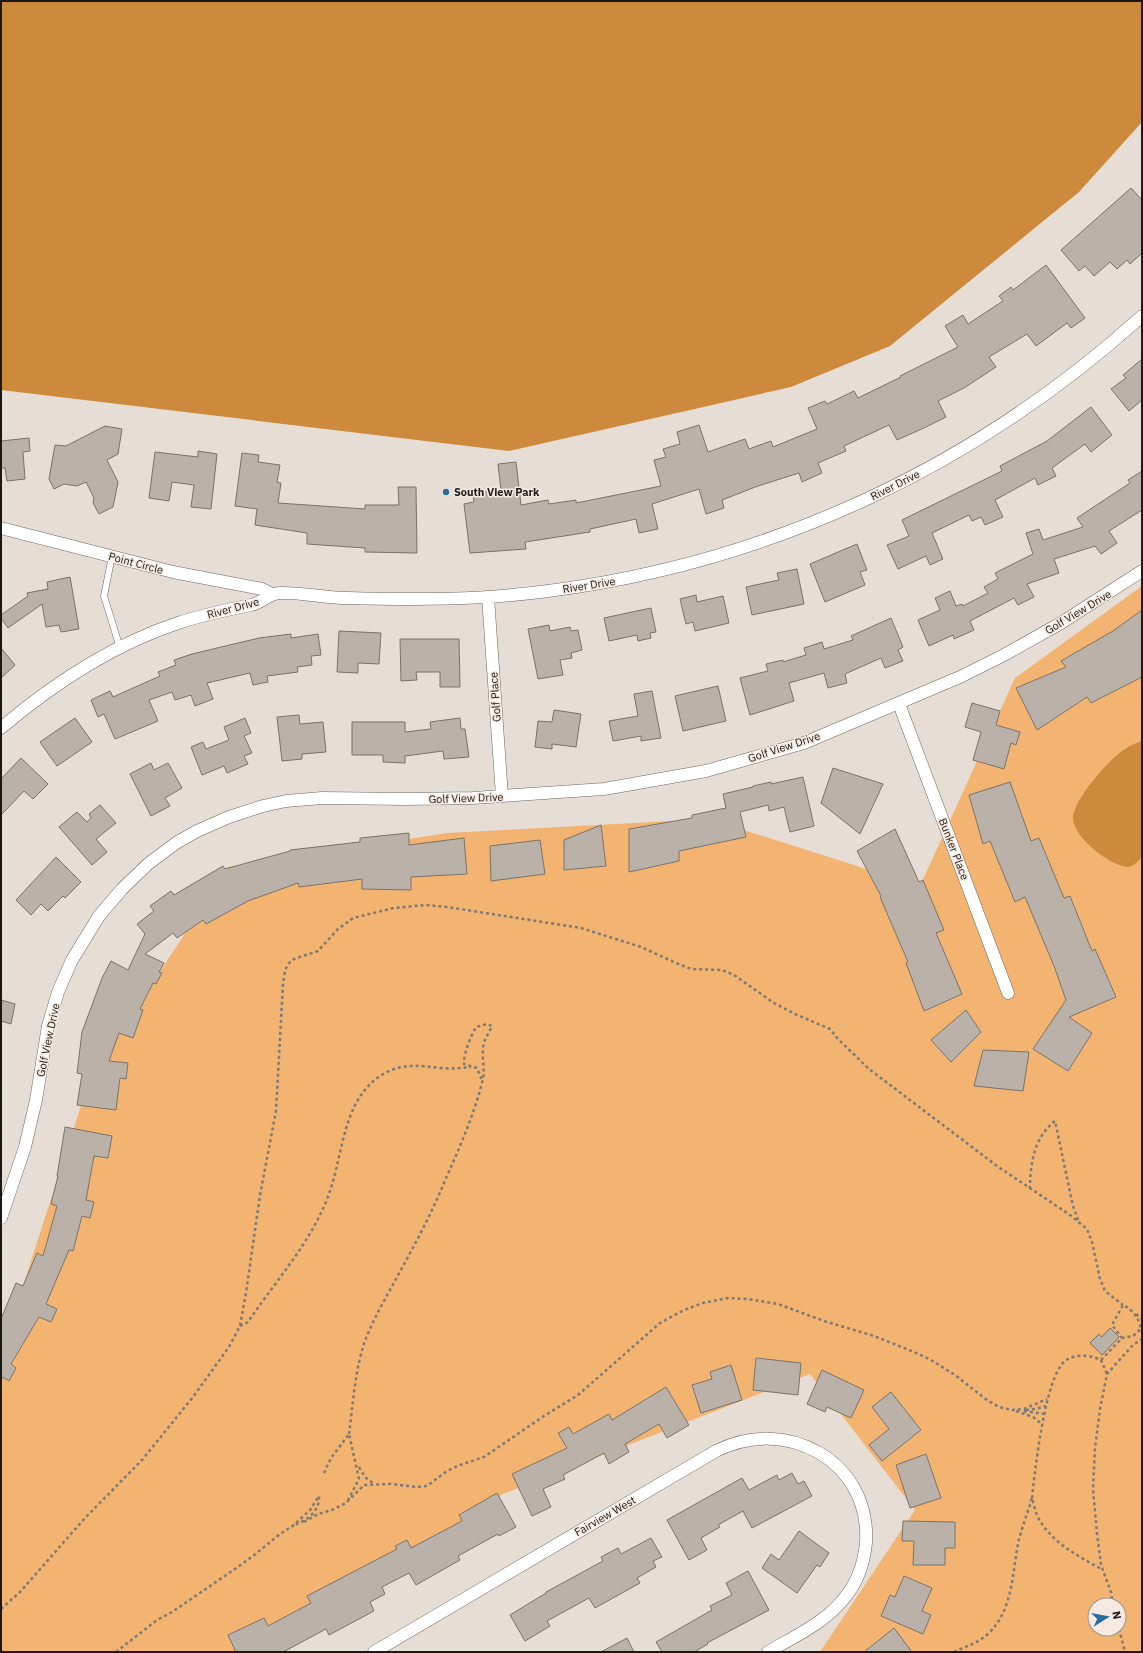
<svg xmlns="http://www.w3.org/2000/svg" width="1143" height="1653" viewBox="0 0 1143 1653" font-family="'IBM Plex Sans',sans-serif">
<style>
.green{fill:#f3b472;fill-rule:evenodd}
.water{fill:#cd8a3d}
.building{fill:#bab1a8;stroke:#7a726a}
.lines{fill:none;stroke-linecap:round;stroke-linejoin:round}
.lane-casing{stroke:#6e665e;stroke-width:7}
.street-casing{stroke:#6e665e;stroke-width:13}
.path{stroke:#7f7973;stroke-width:2.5;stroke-dasharray:3 3;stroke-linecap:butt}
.lane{stroke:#fff;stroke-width:6}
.street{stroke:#fff;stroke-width:12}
.poi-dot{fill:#296ca1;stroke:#f4eae1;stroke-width:1.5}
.labels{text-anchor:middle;stroke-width:3;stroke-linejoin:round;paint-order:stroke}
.street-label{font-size:11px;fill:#1b1815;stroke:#f4eae1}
.poi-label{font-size:11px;font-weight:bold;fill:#1b1815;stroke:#f4eae1;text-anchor:start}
</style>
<rect width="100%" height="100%" fill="#e6ddd4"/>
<path class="green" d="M1142 586V1652H820L915 1510 810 1374 503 1494 274 1652H1V1332L12 1320 89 1081 228 867 447 833 709 819 920 886 1015 678ZM1095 1605H1119V1629H1095Z"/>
<path class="water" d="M1 1H1142V122L1079 192 890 346 791 387 509 451 1 390Z
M1142 741V857C1138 861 1133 867 1127 867 1109 865 1073 837 1073 818 1073 800 1110 758 1125 749 1130 745 1137 743 1142 741Z"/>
<path class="building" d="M1131 188 1142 200V253L1130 264 1127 260 1117 269 1110 262 1094 276 1085 266 1079 271 1061 250Z
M1046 265 1085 318 1071 328 1067 323 1036 346 1027 334 989 357 996 367 964 388 938 401 946 417 926 427 897 440 889 425 844 446 846 451 818 463 822 473 802 482 799 473 758 486 722 500 724 508 706 514 699 489 652 504 658 529 639 533 636 519 590 529V532L525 542 526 549 470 553 464 504 474 502 473 493 501 490 498 464 516 462 521 505 548 500 549 504 576 500V503L661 486 654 460 666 457 663 449 680 444 677 432 699 425 708 452 745 439 749 449 771 441 773 447 817 429 808 408 825 401 827 404 854 391 858 398 901 377 900 376 958 347 945 326 963 315 968 324 1003 301 999 296 1011 287 1013 290Z
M1142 359V400L1129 411 1111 389 1126 378 1123 375Z
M1091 407 1112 435 1091 452 1085 444 1052 468 1056 476 1038 485 1035 478 995 500 1003 517 985 525 981 517 972 521 969 515 932 533 943 559 930 565 926 556 898 569 887 545 909 536 902 520 1002 471 1000 466 1047 441Z
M105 426 122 429 118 454 107 460 118 482 113 507 99 514 93 503 94 498 86 482 77 486 64 484 54 489 49 479 55 445 66 446Z
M29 438 30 451 23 452 25 479 7 481 5 468H1V441Z
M198 451 217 454 211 509 191 507 194 485 172 482 169 501 149 498 155 452 198 457Z
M242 453 259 455 258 462 280 465 277 482 281 483 278 503 365 509V505H399L398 487H416L417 553 365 552V548L307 544V533L255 525 257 509 235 506Z
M1142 471V510L1109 531 1117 543 1101 554 1095 546 1054 559 1059 573 1027 584 1034 597 1018 605 1014 598 970 621 974 630 954 639 953 635 929 646 918 620 940 610 935 598 950 591 956 606 962 604 963 606 988 593 984 587 998 579 995 573 1033 554 1026 533 1039 529 1043 540 1083 527 1077 518 1130 483 1128 480Z
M857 544 867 570 860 572 865 585 825 602 810 564Z
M797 569 804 604 752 615 746 587 779 580 777 573Z
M70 577 79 629 61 632 59 625 46 627 42 604 8 628 1 618V615L28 596 27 593 48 589 47 582Z
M696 595 697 602 723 596 729 623 695 631 693 622 686 624 680 599Z
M651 608 656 632 650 633 651 638 638 641 637 635 609 641 604 618Z
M1142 610V677L1091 703 1087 697 1037 730 1016 688 1066 667 1061 661 1113 631Z
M891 618 903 647 898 650 903 661 885 668 881 658 845 674 847 683 828 688 824 673 789 683 794 701 750 715 740 678 768 671 766 664 783 660V662L806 655 804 648 822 642 824 649 853 640 851 636Z
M549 625 550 631 570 627 571 631 578 630 582 650 571 653 572 658 560 660 563 675 538 679 528 629Z
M339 631 381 633 379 664 358 663V673L337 672Z
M291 634V638L318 634 321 655 311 656 312 665 297 667 298 672 267 676 268 682 253 685 250 673 207 683 213 699 195 706 191 695 175 700 172 692 149 700 158 721 115 739 104 714 98 717 91 700 110 691 113 697 160 676 158 672 176 665 174 660 192 654 259 638Z
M400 639H459L460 687H440V672H416L417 680 401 681Z
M1 648 15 665 1 678Z
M718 686 726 721 683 731 675 696Z
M652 691 661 738 641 741V736L613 741 609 721 638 716 634 694Z
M972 703 1000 711 996 725 1020 732 1016 745 1011 743 1004 769 973 760 981 732 965 727Z
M554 710 581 714 576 747 552 744V749L535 747 538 721 552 722Z
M299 715 300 724 323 722 326 752 302 754V759L282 761 277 717Z
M75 718 92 742 57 766 40 742Z
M245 718 251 733 244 736 252 753 244 756 248 764 227 773 224 766 202 775 191 747 203 742 206 749 229 740 224 727Z
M460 718 461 729H465L469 757 444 759 443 751 405 756V763L383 762V755H352V722H405V732L431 729 430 722Z
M21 758 48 784 33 799 24 791 1 815V779Z
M151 763 154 770 168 763 182 788 165 798 170 806 151 816 130 774Z
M833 768 883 784 860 834 821 803Z
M803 777 814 826 790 832 784 807 769 811 768 805 740 812 746 837 679 851V861L629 872V829L692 818V815L726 808 723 794 753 787V786L771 782V784Z
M1010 782 1031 841 1039 838 1064 898 1070 896 1092 951 1095 949 1116 997 1069 1017 1092 1033 1068 1071 1033 1049 1066 1000 1054 966 1025 897 1015 902 990 841 983 844 969 795Z
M100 805 116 823 96 839 107 852 92 865 59 827 77 812 87 822 91 818 89 814Z
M601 825 606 866 564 870V840Z
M895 829 919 882 923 880 944 930 936 933 962 994 924 1011 906 963 908 962 880 897 881 896 857 851Z
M409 833V845L464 838 467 874 411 877V890L362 889V879L299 887 298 883 248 901 206 924 203 920 177 938 173 933 145 954 164 963 159 972 162 973 156 984 153 983 140 1009 143 1010 133 1038 119 1033 109 1061 128 1063 126 1079 120 1078 116 1110 77 1105 82 1074 77 1073 82 1032 102 978 111 961 128 970 145 934 137 924 154 911 150 906 171 891 174 895 223 866 225 869 290 851V850L360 842V838Z
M540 840 545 874 491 881 490 846Z
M56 857 81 882 65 898 63 896 48 911 41 904 31 915 16 900Z
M1 1000 15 1004 11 1024 1 1021Z
M966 1010 981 1032 951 1062 931 1040Z
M983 1050 1029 1052 1023 1091 974 1086Z
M65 1127 112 1136 108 1158 94 1156 86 1200 94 1202 90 1218 82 1216 73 1251 69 1250 46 1304 57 1309 51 1322 39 1317 11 1364 16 1368 9 1381 3 1377 1 1380V1319L16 1283 23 1286 37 1253 43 1256 57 1206 51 1204 58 1176H57Z
M1110 1328 1119 1337 1102 1355 1090 1343 1099 1334 1102 1337Z
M756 1358 801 1363 798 1395 753 1390Z
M731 1365 742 1400 701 1413 692 1385 712 1379 710 1372Z
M822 1370 864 1390 851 1418 827 1407 825 1412 807 1404Z
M666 1387 689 1425 667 1438 659 1424 625 1444 629 1452 609 1464 604 1453 563 1475 565 1479 543 1489 551 1507 532 1516 512 1474 567 1448 558 1433 569 1427 573 1434 609 1414 612 1420Z
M891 1392 921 1430 882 1461 869 1445 889 1429 872 1407Z
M926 1454 941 1498 910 1508 896 1465Z
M792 1473 798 1484 804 1481 812 1496 752 1528 743 1511 718 1525 720 1527 701 1538 707 1550 689 1560 667 1520 742 1478 749 1490 777 1475 779 1480Z
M497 1493 516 1527 499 1536 498 1534 458 1556 460 1560 416 1585 409 1573 382 1587 385 1594 370 1602 374 1611 329 1635 326 1629 283 1652H236L228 1635 264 1618 268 1626 311 1603 307 1596 397 1549 395 1546 407 1540 411 1548 462 1521 459 1515Z
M903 1521 955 1522V1548H945V1565H913L914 1541H902Z
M799 1531 829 1553 820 1567 817 1565 797 1593 762 1568 771 1554 779 1560Z
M651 1538 662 1557 653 1561 656 1567 637 1578 640 1583 595 1608 589 1598 547 1621 550 1626 525 1641 510 1615 546 1593V1592L603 1561 601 1557 618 1548 621 1554Z
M748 1571 769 1610 707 1643 708 1644 694 1652H662L656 1642 712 1610 710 1606 732 1595 726 1583Z
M904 1576 932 1588 922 1611 931 1615 923 1634 881 1616 890 1595 895 1597Z
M894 1628 912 1652H864Z
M627 1638 634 1652H601Z"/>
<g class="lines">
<defs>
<path id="lane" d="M112 556 104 596 120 648"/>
<path id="street" d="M1 528 173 572 262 589 272 594
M488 597 502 796
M899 704 1008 993
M1 728C54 683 112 645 178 623 202 615 226 610 251 605 262 603 268 594 279 593 302 592 325 598 348 598 415 600 482 600 548 591 772 562 975 467 1142 316
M1 1218 25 1147 36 1100 48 1026 58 992 72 960 99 916 122 889 148 864 176 843 197 831 229 817 263 806 286 801 322 798 407 799 473 798 604 789 706 771 804 743 960 677 1004 655 1061 623 1142 571
M374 1652 716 1451C786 1415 871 1461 866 1543 864 1562 858 1581 846 1596 827 1622 795 1636 768 1652"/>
</defs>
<use href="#lane" class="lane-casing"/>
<use href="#street" class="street-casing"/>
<path class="path" d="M1030 1189C1030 1164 1034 1137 1055 1121L1073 1206 1079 1223
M1136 1314 1142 1319
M240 1326 248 1322C277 1279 315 1238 331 1188 344 1148 344 1094 387 1072 405 1063 422 1066 440 1068 451 1069 461 1068 471 1067
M1101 1360 1122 1338 1133 1336 1141 1329C1139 1318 1133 1310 1123 1305L1112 1325 1122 1338
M1026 1410 1035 1409 1046 1406
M1016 1411 1033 1417 1043 1425
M1024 1411 1045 1414
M349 1434C353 1405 355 1369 365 1341 373 1320 385 1299 396 1279 414 1246 432 1213 446 1178 460 1147 475 1112 483 1079 485 1068 482 1059 483 1049 483 1040 489 1034 492 1026L487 1024 476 1027C470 1038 464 1052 464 1064L477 1068 482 1080
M359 1467C363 1474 366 1480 374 1483
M324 1473 331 1458 349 1434 359 1479 348 1500
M1032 1498C1035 1470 1045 1377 1065 1361 1076 1353 1090 1355 1101 1360L1107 1374
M304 1522 318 1514 332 1510 346 1503 364 1485 391 1484 417 1487 427 1486 447 1471 460 1465 484 1457 544 1416 578 1395 660 1323 684 1310 703 1303 728 1298 748 1299 778 1304 824 1321 874 1336 914 1352 931 1360 955 1375 987 1400 999 1407 1012 1410 1024 1409 1047 1399
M1113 1605 1111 1592 1101 1565 1097 1533 1093 1490 1095 1448 1100 1409 1107 1374 1133 1345 1142 1339
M1 1609 20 1592 85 1518 142 1460 193 1397 229 1347 240 1326 246 1293 260 1195 276 1111 283 984 285 970 289 963 294 959 318 951 338 929 353 918 394 908 426 905 447 907 581 928 641 947 676 963 691 969 722 970 734 975 774 1003 795 1014 830 1029 838 1039 869 1069 997 1166 1070 1215 1087 1229 1092 1242 1100 1279 1105 1291 1123 1305
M1119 1629 1125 1652
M116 1652 157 1620 172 1612 232 1571 253 1556 280 1534 294 1525 310 1510 319 1496C320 1511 307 1521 294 1525
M954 1652C966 1646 979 1643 989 1633 1014 1608 1012 1571 1019 1539 1023 1525 1028 1512 1032 1498 1034 1505 1036 1515 1040 1521 1055 1545 1080 1557 1103 1570"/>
<use href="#lane" class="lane"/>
<use href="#street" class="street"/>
</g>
<circle class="poi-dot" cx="446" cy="492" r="4"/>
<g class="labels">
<g class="street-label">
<text transform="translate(895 485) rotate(-27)" y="4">River Drive</text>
<text transform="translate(136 563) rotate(15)" y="4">Point Circle</text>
<text transform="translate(589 585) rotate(-9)" y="4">River Drive</text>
<text transform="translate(233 608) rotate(-15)" y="4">River Drive</text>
<text transform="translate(1078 612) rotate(-31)" y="4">Golf View Drive</text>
<text transform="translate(495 697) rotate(-94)" y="4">Golf Place</text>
<text transform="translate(784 747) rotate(-18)" y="4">Golf View Drive</text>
<text transform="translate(466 798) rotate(-2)" y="4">Golf View Drive</text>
<text transform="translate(954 849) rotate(69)" y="4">Bunker Place</text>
<text transform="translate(48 1040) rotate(-78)" y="4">Golf View Drive</text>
<text transform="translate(605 1516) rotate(-30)" y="4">Fairview West</text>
</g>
<g class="poi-label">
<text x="454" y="496">South View Park</text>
</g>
</g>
<rect width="1143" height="1653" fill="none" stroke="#1b1815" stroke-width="4"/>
<g transform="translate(1107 1617) rotate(79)"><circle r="19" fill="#f4eae1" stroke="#9d968f"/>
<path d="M0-3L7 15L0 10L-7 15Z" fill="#296ca1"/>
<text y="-6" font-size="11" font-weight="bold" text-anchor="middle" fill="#1b1815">N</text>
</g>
</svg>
